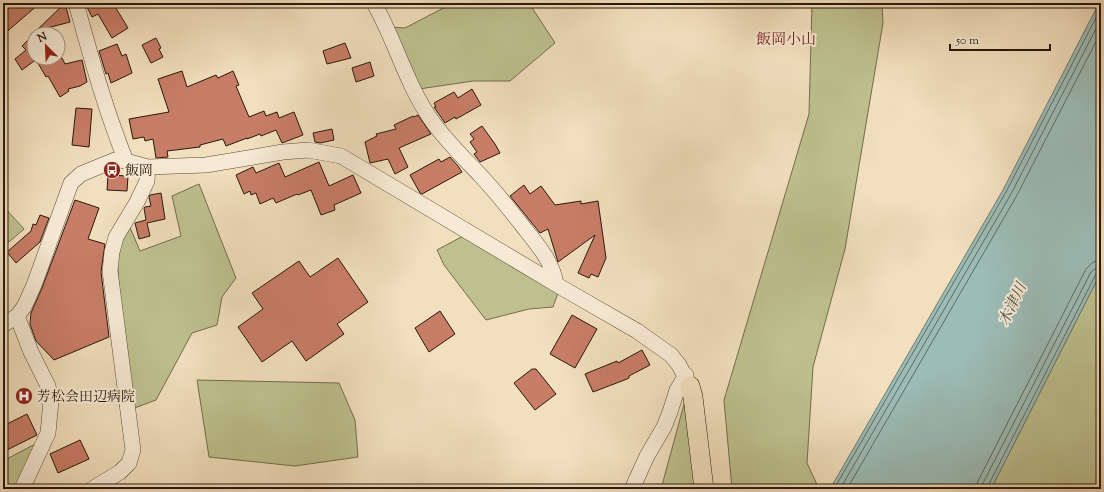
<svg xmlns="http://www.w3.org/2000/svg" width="1104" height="492" viewBox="0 0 1104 492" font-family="'Sorts Mill Goudy','Noto Serif JP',serif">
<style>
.green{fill:#bec18f;stroke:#736c4e}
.water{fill:#9cbcb6;stroke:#6e7a72}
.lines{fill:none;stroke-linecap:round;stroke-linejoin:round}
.shore{stroke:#626a61;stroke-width:1}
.building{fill:#c87d67;stroke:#28180c}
.minor-casing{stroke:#5a4a38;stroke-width:16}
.major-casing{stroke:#28180c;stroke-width:20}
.minor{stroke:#f7ead5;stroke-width:15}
.major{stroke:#f2dfbe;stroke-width:19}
.labels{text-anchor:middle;stroke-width:4;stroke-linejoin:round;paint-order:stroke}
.poi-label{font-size:14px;fill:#28180c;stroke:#f7ead5;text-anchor:start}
.neighbourhood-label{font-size:15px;fill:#7a1f14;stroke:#f7ead5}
.water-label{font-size:15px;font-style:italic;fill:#515148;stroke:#f7ead5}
</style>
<rect width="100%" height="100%" fill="#f2dfbe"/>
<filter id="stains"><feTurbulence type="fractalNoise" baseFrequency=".005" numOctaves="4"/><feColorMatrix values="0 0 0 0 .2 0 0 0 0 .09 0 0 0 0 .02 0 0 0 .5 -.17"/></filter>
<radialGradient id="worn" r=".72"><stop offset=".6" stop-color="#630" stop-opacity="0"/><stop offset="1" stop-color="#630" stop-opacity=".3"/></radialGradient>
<path class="green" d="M453 3H529L555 43 510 81H473L419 89 391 27 405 28Z
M812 3H882L883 23 845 249 813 367 807 463 819 489H732L724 400 809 114Z
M199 184 236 278 222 297 217 325 192 333 156 400 132 409 121 324 117 255 121 240 129 225 140 251 181 236 172 196Z
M3 206 24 229 3 247Z
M463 236 558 293 553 307 529 309 486 320 444 265 437 250Z
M1101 272V489H991Z
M197 380 339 383 355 420 358 457 295 466 209 457Z
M686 397 696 489H661Z
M39 442 18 489H3V461Z"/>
<path class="water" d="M1099 3H1101V272L991 489H830L1003 190Z"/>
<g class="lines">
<path class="shore" d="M834 489 1006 192 1101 8
M840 489 1011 194 1101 19
M847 489 1016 197 1101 32
M976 489 978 481 1086 269 1093 262 1101 261
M982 489 983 483 1091 272 1096 268 1101 267
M987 489 988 486 1096 274 1098 272H1101"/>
</g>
<path class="building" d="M8 3H40L3 35V8Z
M65 3 70 22 36 31Z
M85 3H118L114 5 128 28 112 38 98 14 92 17Z
M34 34V61L22 70 15 59 26 50 22 46Z
M156 38 161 48 159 49 163 57 151 63 142 45Z
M345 43 351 58 327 64 323 51Z
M117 44 122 56 126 54 132 73 111 83 108 73 106 74 99 51Z
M35 58H62L65 64 82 60 87 82 80 86 68 89 69 91 60 97 48 76 46 77Z
M370 62 374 76 356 82 352 68Z
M182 71 187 87 216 75 218 78 233 71 239 85 236 86 249 117 264 111 266 116 277 112 279 118 294 112 303 135 282 143 276 130 261 136 260 134 247 139V138L226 146 223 139 200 145V147L167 151 168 157 156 158 153 139 145 141 144 137 133 139 129 119 169 112 158 79Z
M472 89 481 105 456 119 455 117 445 123 434 107H436L434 103 454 92 458 98Z
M76 108 92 109 89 147 72 145Z
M418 115 431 134 399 148 408 167 395 174 388 159 370 163 365 142 377 136 376 134 396 129 394 125 413 116 414 117Z
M482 126 495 144 500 153 480 162 474 154 477 152 470 142 474 139 470 134Z
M332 129 334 140 320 143 315 142 313 133Z
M450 157 458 166 462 172 422 194 420 193 410 175 439 159 441 162Z
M319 162 329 186 353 175 361 193 334 205 335 210 321 215 311 190 298 195 297 194 276 203 273 198 260 204 256 193 251 195 250 191 244 194 236 175 253 167 256 173 279 163 285 177Z
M108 175 128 176 127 191 107 190Z
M524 185 530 194 541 186 555 205 581 201V204L598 201 606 258 598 277 591 274 589 278 578 273 595 235 558 262 548 229 540 233 510 196Z
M161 193 165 219 147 223 150 236 139 239 135 223 146 220 144 208 145 207 151 206 149 197 150 195Z
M75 200 99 208 88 239 105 244 101 272 109 337 54 360 36 341 30 324 31 313 42 288Z
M40 215 49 218 40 242 16 263 7 252 31 231 33 224 36 225Z
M338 258 368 302 337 324 344 334 306 361 292 341 262 362 238 327 263 309 252 293 299 261 310 277Z
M440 311 455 334 429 352 415 328Z
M572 315 597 329 575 368 550 354Z
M642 350 650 365 629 376V378L627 379 593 392 585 374 617 361 618 363Z
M532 369H536L556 394 535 410 514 383Z
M27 414 37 435 7 450 3 441V426Z
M80 440 89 459 58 473 50 454Z"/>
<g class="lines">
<defs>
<path id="minor" d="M76 3C91 57 105 109 126 161
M374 3C395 40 406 83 430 118 444 139 463 157 480 175 496 192 511 211 525 229 538 245 553 263 556 284
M17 316 31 352 48 386 51 401 48 433 22 489
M3 325 17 316 24 307 34 285 71 183 81 174 115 160 126 161 148 167 206 165 283 152 308 150 341 156 564 289 637 331 671 355 679 365 690 386
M92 489 120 472 129 463 133 450 110 271 112 252 116 237 137 202 147 181 148 167
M632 489 647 456 664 427 670 412 677 390 686 375"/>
<path id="major" d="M690 386 693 397 704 489"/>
</defs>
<use href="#minor" class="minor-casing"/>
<use href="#major" class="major-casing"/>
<use href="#minor" class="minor"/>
<use href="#major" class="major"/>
</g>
<defs>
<symbol id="bus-disc" viewBox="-11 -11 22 22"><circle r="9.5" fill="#8f2418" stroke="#f7ead5"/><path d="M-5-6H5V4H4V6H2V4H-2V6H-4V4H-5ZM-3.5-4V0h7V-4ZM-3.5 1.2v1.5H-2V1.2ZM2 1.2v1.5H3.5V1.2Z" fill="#fff"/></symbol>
<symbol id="hospital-disc" viewBox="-11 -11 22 22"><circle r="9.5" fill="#8f2418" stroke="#f7ead5"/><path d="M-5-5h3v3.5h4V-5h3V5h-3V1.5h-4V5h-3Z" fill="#fff"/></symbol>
</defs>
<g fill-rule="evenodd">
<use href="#bus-disc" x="102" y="160" width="20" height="20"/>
<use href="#hospital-disc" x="14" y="386" width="20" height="20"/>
</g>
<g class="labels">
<g class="poi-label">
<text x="125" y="175">飯岡</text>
<text x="37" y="401">芳松会田辺病院</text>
</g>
<g class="neighbourhood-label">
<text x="786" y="44">飯岡小山</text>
</g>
<g class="water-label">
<text transform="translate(1012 304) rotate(-64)" y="5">木津川</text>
</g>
</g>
<rect width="1104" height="492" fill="none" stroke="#f2dfbe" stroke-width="16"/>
<rect x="4" y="4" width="1096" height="484" fill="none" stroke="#28180c" stroke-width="2"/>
<rect x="8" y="8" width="1088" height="476" fill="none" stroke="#28180c"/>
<g transform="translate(46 46) rotate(336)"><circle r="19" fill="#f7ead5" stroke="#a49685"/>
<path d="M0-3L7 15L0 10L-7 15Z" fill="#8f2418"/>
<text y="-6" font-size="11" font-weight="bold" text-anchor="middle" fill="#28180c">N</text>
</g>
<path d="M950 44v6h100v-6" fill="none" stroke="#28180c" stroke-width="2"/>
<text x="956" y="44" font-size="12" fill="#28180c" stroke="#f7ead5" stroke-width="3" paint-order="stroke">50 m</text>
<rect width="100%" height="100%" filter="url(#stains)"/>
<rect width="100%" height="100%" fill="url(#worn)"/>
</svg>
